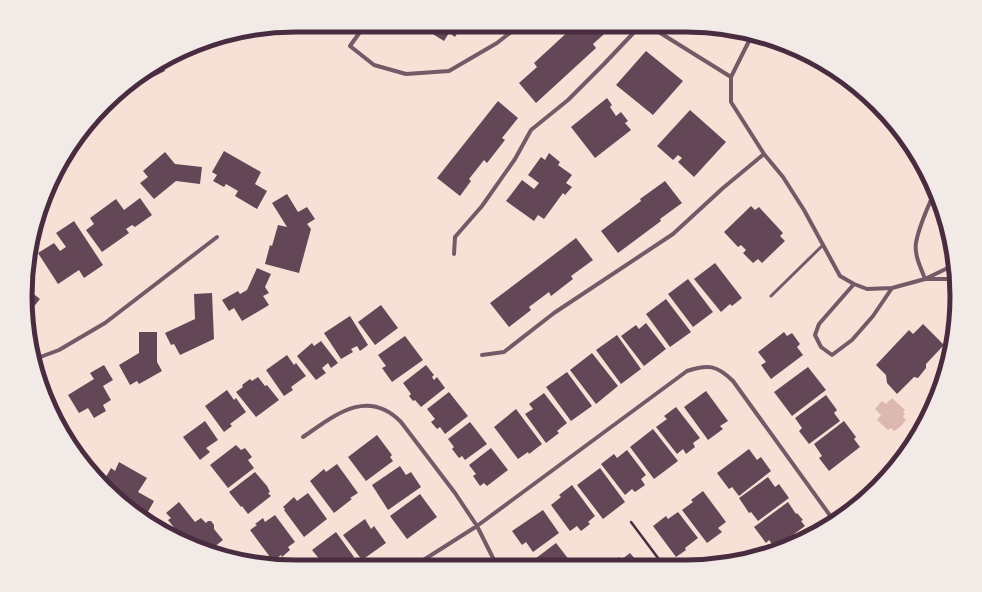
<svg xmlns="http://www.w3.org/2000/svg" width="982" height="592" viewBox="0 0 982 592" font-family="'PT Sans',sans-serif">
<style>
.water{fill:#dcb8b0}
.building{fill:#644757}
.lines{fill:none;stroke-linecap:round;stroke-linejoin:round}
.path{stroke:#4a2c40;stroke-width:2.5}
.service{stroke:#755966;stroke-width:3}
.minor{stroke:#755966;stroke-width:4}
.rim{fill:none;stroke:#4a2c40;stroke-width:5}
</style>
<rect width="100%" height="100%" fill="#f7e1d7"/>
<path class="water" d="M892 398 905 410 903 412 905 414 903 417 906 420 900 427 894 431 891 428 888 430 877 420 881 415 875 409 882 401 886 404Z"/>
<path class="building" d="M420 25H462L455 37 449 33 444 41 420 26Z
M572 25H611L612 27 593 44 596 48 536 103 519 83 537 67 534 63 572 28 571 27Z
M646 51 683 81 653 115 616 85Z
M162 64 165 71 149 79 146 73Z
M607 98 612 105 610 107 616 116 621 112 628 121 625 123 631 130 595 158 571 127Z
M498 101 518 118 502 138 505 140 487 163 484 160 469 179 471 181 460 196 437 178Z
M690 110 726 142 694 177 678 162 682 158 678 155 673 160 657 146Z
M224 151 261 172 255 184 267 191 257 209 235 196 238 191 226 184 224 187 213 181 217 175 212 172Z
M165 152 175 164 202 167 200 184 176 181 154 199 140 183 148 177 143 171Z
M549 153 560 162 558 165 572 175 566 183 572 187 565 195 563 193 544 219 538 215 534 221 506 201 522 180 534 189 539 183 528 175 541 157 545 160Z
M665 181 682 203 660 219 661 221 618 253 601 231 641 201 640 199Z
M287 194 298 212 307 207 315 219 307 224 311 229 299 273 265 264 270 245 272 246 278 225 287 227 272 203Z
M140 198 152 215 135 227 132 225 126 229 129 233 102 252 86 230 94 224 90 218 116 199 124 210Z
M751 206 755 210 759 207 783 233 780 236 785 241 762 263 758 259 753 263 743 253 746 250 741 245 738 247 724 232Z
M74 221 103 265 84 278 79 270 58 284 38 253 54 243 60 251 66 247 56 233Z
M576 238 593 260 571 276 573 279 551 296 549 292 529 307 531 310 509 327 490 303Z
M715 263 742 298 732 306 730 304 721 312 694 279Z
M257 268 271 274 265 287 269 293 263 296 269 305 242 321 234 308 229 311 222 300 238 291 240 294 247 290Z
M688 279 713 312 693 327 668 294Z
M26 288 40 299 28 314 25 296Z
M212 293 214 339 180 355 174 344 171 345 165 333 195 319 194 294Z
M666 299 691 332 670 347 646 314Z
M381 305 398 328 375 345 358 322Z
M350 316 368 345 360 351 357 346 351 349 353 352 341 359 324 333Z
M646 323 666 349 644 366 621 336 636 325 639 329Z
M923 324 944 345 926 364V368L918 378 914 377 897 394 887 383 886 375 876 365 909 330 913 334Z
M139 332H157V362L162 371 139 384 137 381 130 385 119 365 139 353Z
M784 332 787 336 792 333 800 344 797 347 803 355 771 379 761 365 766 362 758 352Z
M617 335 641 369 621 384 596 350Z
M405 336 423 360 392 382 382 368 386 366 378 355Z
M321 341 338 363 331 368 328 363 322 368 326 373 316 380 297 356 312 343 314 346Z
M592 353 618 386 596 404 570 370Z
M287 355 294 365 296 363 306 376 291 387 293 390 284 396 266 370Z
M104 365 113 380 103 386 111 400 103 405 106 411 94 418 88 408 79 413 68 395 94 379 90 373Z
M426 365 434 375 432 377 434 380 437 377 445 388 421 407 415 400 413 401 409 396 411 394 403 383Z
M808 367 826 390 792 416 774 392Z
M567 372 592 406 571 421 546 387Z
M258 377 265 386 267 385 279 400 256 417 236 392 243 387 242 385 250 379 252 381Z
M227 390 234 400 236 398 246 412 230 424 232 426 224 432 205 406Z
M706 391 728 421 720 426 723 429 708 440 684 407Z
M449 392 468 416 445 434 440 427 437 429 431 422 435 419 427 409Z
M544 393 567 423 557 431 559 433 546 443 525 414 533 409 529 404Z
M826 395 837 410 834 413 840 421 809 444 799 431 802 428 795 418Z
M52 399 54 404 57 403 62 421H60L48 400Z
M676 407 700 438 693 443 695 447 686 454 683 449 677 454 656 427 667 419 664 416Z
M516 409 542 444 529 454 528 452 518 459 494 427Z
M205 421 218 440 206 448 210 452 200 460 183 437Z
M844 421 856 437 854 439 860 447 829 471 819 458 822 456 814 444Z
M470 422 487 444 465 460 462 456 459 458 452 449 454 447 448 439Z
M653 429 678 461 654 479 630 447Z
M377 435 392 455 390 457 393 461 366 481 348 457Z
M236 445 241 450 245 448 252 457 248 460 254 468 228 488 210 465Z
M491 448 508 470 487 486 484 483 480 486 473 476 476 474 469 465Z
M749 449 757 460 761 457 771 471 739 496 732 487 729 489 717 473Z
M627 450 646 475 641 479 645 485 635 492 632 489 625 495 601 464 614 454 617 458Z
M119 462 147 478 138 492 154 501 145 517 133 509 103 482 111 468 115 471Z
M337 464 358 493 350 498 352 499 334 513 310 481 324 469 326 472Z
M400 466 406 475 411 472 421 487 388 510 372 485Z
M600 468 625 502 603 519 577 485Z
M255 472 267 486 270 492 268 493 271 496 248 514 242 506 241 507 229 492Z
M768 477 775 487 779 484 789 498 758 521 751 512 749 513 739 498Z
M572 485 595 516 588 522 590 524 581 531 577 526 570 531 551 505 561 497 559 495Z
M703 491 726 522 718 528 722 532 707 543 682 510 693 502 691 500Z
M308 493 327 519 304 537 284 510 285 509 283 507 294 497 297 501Z
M420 494 437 517 407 539 390 516Z
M179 502 195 522 201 518 206 523 208 521H211L214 525V529L223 540 209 551H207L176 536 173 533 176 530 168 520 171 518 166 513Z
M788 502 796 514 797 513 803 520 801 521 805 526 775 548 769 540 766 543 754 527Z
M543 510 559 533 533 552 526 542 522 545 512 531Z
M678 512 698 538 685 548 686 550 676 557 653 526 666 516 668 519Z
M275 515 295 542 288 547 290 550 282 557 281 555 273 561 250 530 257 525 255 524 263 518 265 522Z
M365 519 371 529 374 526 386 543 362 560 343 535Z
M336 532 354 557 342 566H325L312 550Z
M556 543 574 566H528L527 565Z
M630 553 641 566H607L619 557 621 560Z"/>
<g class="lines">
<path class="path" d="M631 522 664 566"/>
<path class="service" d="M771 296 823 245"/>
<path class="minor" d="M365 25 350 46 374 65 406 74 449 71 497 43 520 25
M649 26 731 77
M752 35 731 77V102L764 154 783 177 804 210 840 276 854 284 867 289 892 288 925 279 954 265
M454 254 455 237 482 206 515 159 531 130 568 100 604 64 640 26
M925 279C921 268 914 255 916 243 919 225 928 207 935 191
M925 279H955
M854 284 819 324 815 335 821 347 832 355 852 340 873 316 892 288
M482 355 504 352 554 313 673 234 723 188 764 154
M35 359 59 350 105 323 217 237
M303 437C334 416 367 387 401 422L455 493 477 526 497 566
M414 566 477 526 687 371C708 364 717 365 733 381L834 521"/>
</g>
<path d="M0 0H982V592H0ZM296 32H686A264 264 0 0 1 950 296V296A264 264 0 0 1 686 560H296A264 264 0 0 1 32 296V296A264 264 0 0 1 296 32Z" fill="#f1eae7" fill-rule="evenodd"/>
<path class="rim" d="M296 32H686A264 264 0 0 1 950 296V296A264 264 0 0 1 686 560H296A264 264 0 0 1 32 296V296A264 264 0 0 1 296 32Z"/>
</svg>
